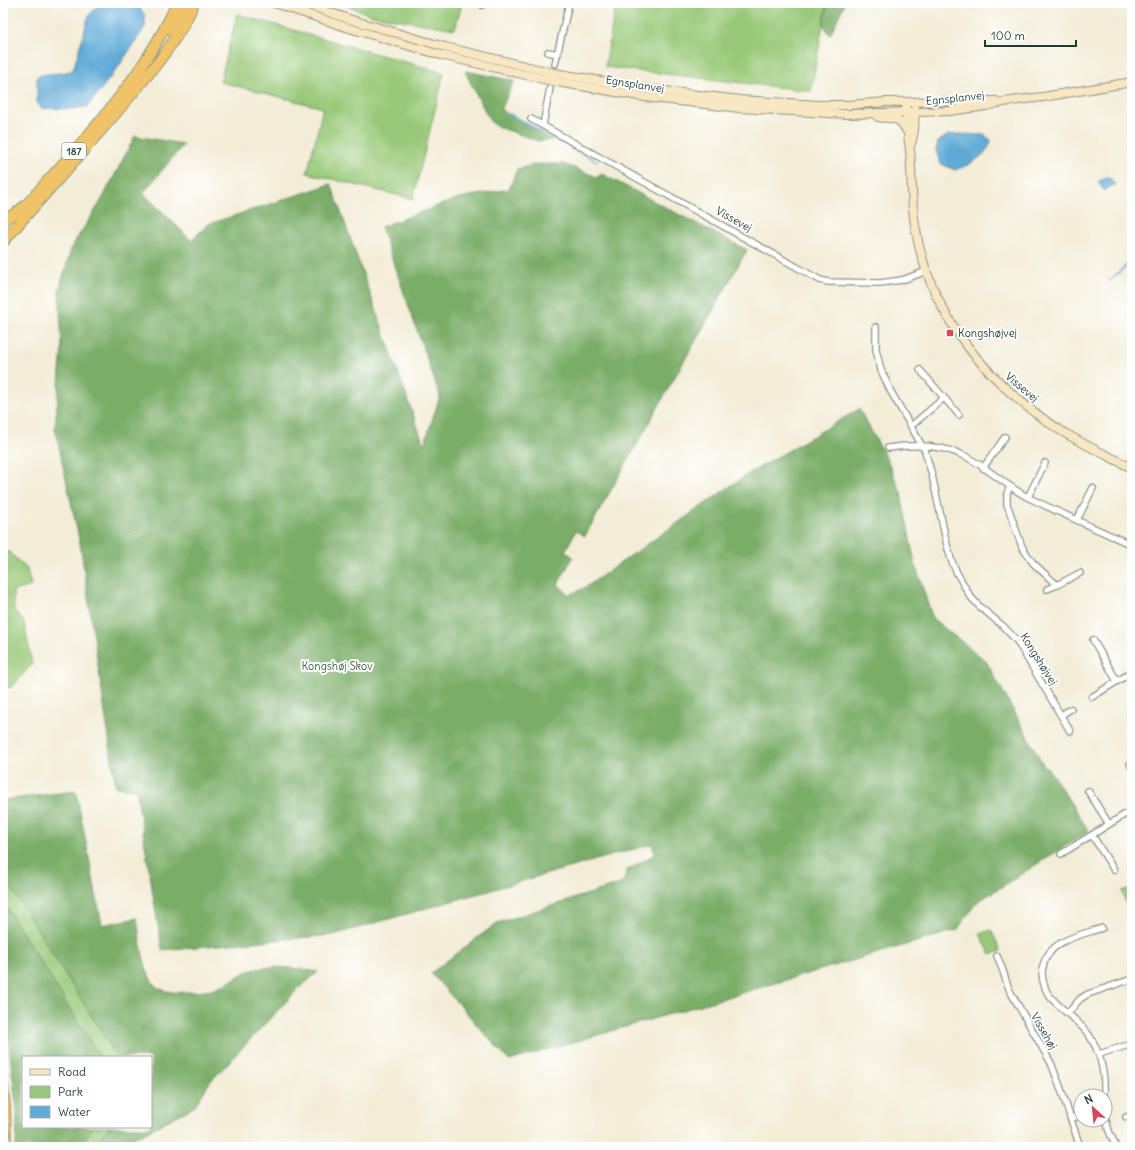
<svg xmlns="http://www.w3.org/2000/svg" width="1135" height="1150" viewBox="0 0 1135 1150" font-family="Delius,sans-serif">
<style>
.green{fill:#99c978;stroke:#5c8356}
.forest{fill:#7aad68;stroke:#4c754e}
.water{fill:#5faad7;stroke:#3f7486}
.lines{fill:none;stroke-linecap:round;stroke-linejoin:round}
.stream{stroke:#5faad7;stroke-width:2}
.street-casing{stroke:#899485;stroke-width:8}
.secondary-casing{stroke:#899485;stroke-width:10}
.highway-casing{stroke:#899485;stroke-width:12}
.street{stroke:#fff;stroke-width:5.5}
.secondary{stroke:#f9e7c3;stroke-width:8}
.highway{stroke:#f1c369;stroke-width:10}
.poi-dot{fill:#d1495b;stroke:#fff;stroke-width:1.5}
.labels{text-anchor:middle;stroke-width:4;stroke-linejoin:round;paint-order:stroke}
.shield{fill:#fff;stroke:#627771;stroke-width:1}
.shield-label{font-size:10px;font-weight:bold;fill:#1f3d34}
.street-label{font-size:11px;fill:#1f3d34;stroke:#fff}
.poi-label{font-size:11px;fill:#1f3d34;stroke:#fff;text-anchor:start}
.park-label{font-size:11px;fill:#3e6045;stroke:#fff}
</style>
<rect width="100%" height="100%" fill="#fff"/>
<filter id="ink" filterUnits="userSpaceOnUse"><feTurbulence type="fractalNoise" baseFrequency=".025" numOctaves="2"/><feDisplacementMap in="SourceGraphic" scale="8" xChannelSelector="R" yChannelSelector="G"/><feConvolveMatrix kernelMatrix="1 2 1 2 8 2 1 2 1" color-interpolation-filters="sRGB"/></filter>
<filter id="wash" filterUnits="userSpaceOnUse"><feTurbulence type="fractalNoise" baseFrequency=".012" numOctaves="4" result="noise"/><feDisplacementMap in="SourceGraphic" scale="16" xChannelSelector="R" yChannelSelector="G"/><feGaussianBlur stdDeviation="0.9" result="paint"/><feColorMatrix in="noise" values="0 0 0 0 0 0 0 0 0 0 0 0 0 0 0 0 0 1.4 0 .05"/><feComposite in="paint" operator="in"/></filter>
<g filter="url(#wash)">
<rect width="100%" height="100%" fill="#f3ecd6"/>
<path class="green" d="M340 3H462L455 29 371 15Z
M616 3H827L811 91 605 67Z
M237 14 444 73 413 199 307 173 323 108 220 82Z
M3 550 10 553 27 569 31 586 13 591 14 610 24 622 32 664 13 686 3 689Z
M3 875H4L117 1057H100L3 902Z
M1132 888V922L1122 891Z
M991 930 1001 951 991 955 980 934Z
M93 1127H109L95 1147H79Z"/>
<path class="forest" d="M827 3H845L830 35 823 24Z
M466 71 514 81 501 110 553 140 538 141 499 127 491 122 487 115 465 72Z
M135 136 184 144 143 193 191 240 209 224 331 184 424 445 440 396 381 227 459 198 509 189 517 169 537 164H563L597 177 602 174 747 250 585 536 576 531 565 551 573 557 558 584 569 595 586 587 745 476 859 409 887 459 901 493 915 564 933 619 986 661 1043 764 1052 774 1089 831 976 903 957 930 509 1061 431 973 497 923 623 883 627 870 655 854 652 844 333 935 162 950 136 789 116 787 80 543 55 429 62 348 59 291 72 246 100 203Z
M76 791 102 925 137 918C139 933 144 978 157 987 165 992 175 993 184 992 195 992 207 992 217 988 228 984 238 975 249 971 270 964 298 968 318 972L299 988 210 1082 194 1107 116 1147H95L109 1127H151V1057H117L3 875V800Z
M3 902 100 1057H23V1127H93L79 1147H16L17 1114 3 995Z"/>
<path class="water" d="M103 3H136L145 16V27L117 69 87 107 68 109 41 108 37 102V77C43 72 62 75 73 70L89 15 97 7Z
M960 134 984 135 991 140C988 156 969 165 955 170L941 164 936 151 938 142 948 135Z
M1108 176 1115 184 1104 191 1098 182Z"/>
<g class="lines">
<path class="stream" d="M509 114 537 129
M540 130 596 161
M1109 281 1132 261"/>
</g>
</g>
<g filter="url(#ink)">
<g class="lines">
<defs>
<path id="street" d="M482 5 483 3
M548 52 558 54
M555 64 569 3
M531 119 820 280 828 282 880 283 902 280 927 271
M543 125 550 88
M876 327V350L881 370 890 390 925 451 932 475 947 545 952 562 957 573 970 596 980 607 1003 626 1017 641 1070 731
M920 370 959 415
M911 426 944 398
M888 448C914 444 940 444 965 456 988 468 1006 486 1029 498 1063 514 1098 530 1132 545
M983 468 1005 437
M1010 487 1007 493V504L1022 547 1033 563 1057 585 1080 573
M1028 497 1045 463
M1077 520 1093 488
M1047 589 1057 585
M1093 640 1117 681
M1092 697 1132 672
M1061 715 1071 709
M1130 764 1132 768
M1088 791 1109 824
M1092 835 1114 870
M1061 854 1132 810
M1102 928C1078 936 1046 940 1042 971 1042 979 1044 987 1048 994 1060 1010 1078 1019 1089 1035 1101 1053 1105 1074 1104 1096
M997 956C1003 968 1005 980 1010 991L1051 1063 1061 1089 1080 1147
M1068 1013 1080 999 1088 994 1132 979
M1099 1054 1132 1044
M1105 1117 1109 1131 1116 1147
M1126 1117 1132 1115
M1070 1118 1081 1116"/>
<path id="secondary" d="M274 3 349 28 441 55 552 81 645 97 740 108 847 114 949 111 986 106 1003 102 1043 97 1132 82
M302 3 352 20 445 47 554 73 648 89 740 100 818 105H848L887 102 996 101
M906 107C906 122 908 135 910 150 912 175 911 200 915 225 928 311 982 377 1052 425 1077 442 1105 454 1132 468
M878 117C892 119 899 116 906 130
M911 144 914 131 915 108"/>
<path id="highway" d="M173 32 186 3
M3 220 16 213 27 204C82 142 143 80 177 3
M3 242C45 193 90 145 131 95 155 67 180 37 194 3
M3 1086 5 1109 6 1147"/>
</defs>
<use href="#street" class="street-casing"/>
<use href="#secondary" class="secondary-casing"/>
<use href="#highway" class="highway-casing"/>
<use href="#street" class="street"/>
<use href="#secondary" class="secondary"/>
<use href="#highway" class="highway"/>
</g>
</g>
<rect class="poi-dot" x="946" y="329" width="8" height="8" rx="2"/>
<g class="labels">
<rect class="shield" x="62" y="143" width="24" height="16" rx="3"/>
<g class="shield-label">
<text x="74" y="155">187</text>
</g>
<g class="street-label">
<text transform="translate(635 84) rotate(9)" y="4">Egnsplanvej</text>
<text transform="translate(955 98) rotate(-6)" y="4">Egnsplanvej</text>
<text transform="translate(734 219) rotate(29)" y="4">Vissevej</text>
<text transform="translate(1022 387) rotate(40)" y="4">Vissevej</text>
<text transform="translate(1039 659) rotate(58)" y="4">Kongshøjvej</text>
<text transform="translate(1044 1031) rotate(60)" y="4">Vissehøj</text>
</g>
<g class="poi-label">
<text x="958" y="337">Kongshøjvej</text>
</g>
<g class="park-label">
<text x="337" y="670">Kongshøj Skov</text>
</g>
</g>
<rect width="1135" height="1150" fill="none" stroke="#fff" stroke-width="16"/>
<rect x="22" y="1056" width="130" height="72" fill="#ffffff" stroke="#a5b1ae"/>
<rect x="30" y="1069" width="20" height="6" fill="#f9e7c3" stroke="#a5b1ae"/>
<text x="58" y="1076" font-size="12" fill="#1f3d34">Road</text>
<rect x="30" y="1086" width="20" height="12" fill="#99c978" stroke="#a5b1ae"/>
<text x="58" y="1096" font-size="12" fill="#1f3d34">Park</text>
<rect x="30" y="1106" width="20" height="12" fill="#5faad7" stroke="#a5b1ae"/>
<text x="58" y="1116" font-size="12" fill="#1f3d34">Water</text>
<g transform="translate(1093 1108) rotate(333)"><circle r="19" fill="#ffffff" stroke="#a5b1ae"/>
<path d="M0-3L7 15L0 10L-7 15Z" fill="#d1495b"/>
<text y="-6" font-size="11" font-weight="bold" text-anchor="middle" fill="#1f3d34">N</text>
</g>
<path d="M985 40v6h91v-6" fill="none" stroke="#1f3d34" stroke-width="2"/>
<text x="991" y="40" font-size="12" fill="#1f3d34" stroke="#ffffff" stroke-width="3" paint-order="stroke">100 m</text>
</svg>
